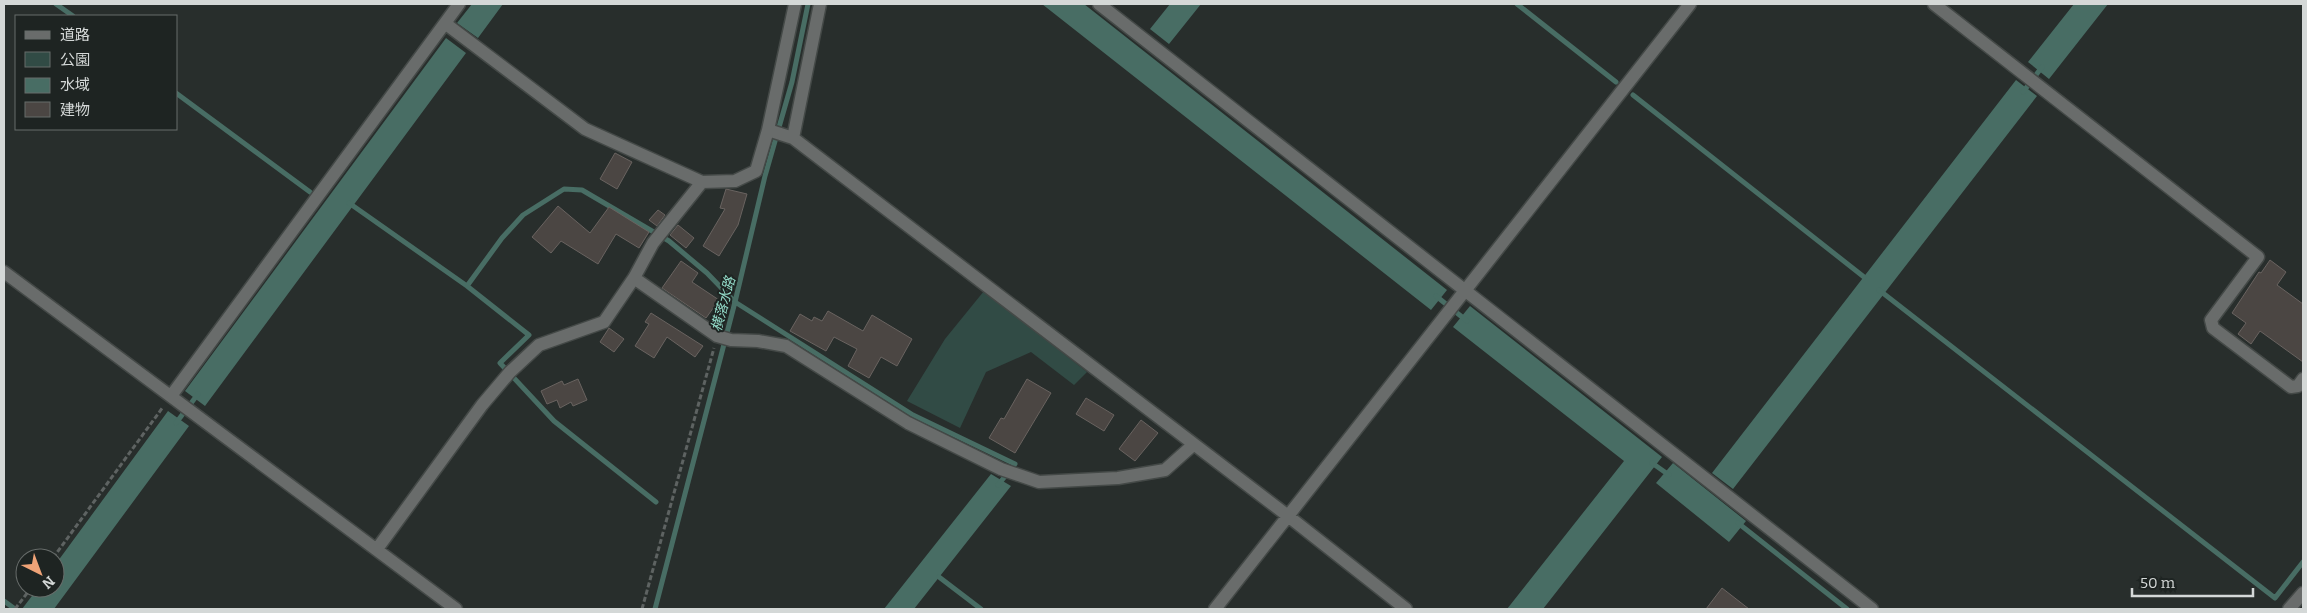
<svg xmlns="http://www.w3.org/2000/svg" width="2307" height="613" viewBox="0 0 2307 613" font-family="Bitter,'Noto Sans JP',serif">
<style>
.green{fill:#314b45}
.water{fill:#486d64}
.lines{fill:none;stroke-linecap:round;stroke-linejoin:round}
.stream{stroke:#486d64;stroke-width:5}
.building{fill:#4b4643;stroke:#696360}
.minor-casing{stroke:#444947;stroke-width:15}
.path{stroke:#5e6362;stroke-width:3;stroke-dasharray:5 2.5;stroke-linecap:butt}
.minor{stroke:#696c6b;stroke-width:12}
.labels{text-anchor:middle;stroke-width:4;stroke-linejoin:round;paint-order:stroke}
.water-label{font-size:14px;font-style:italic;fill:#92d9c7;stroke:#1e2422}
</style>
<rect width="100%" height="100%" fill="#282e2c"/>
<path class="green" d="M984 291 1087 372 1074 385 1031 352 986 372 960 428 907 401 945 339Z"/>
<path class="water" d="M472 4H503L478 38 457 23Z
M1042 4H1084L1447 290 1431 310Z
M1170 4H1201L1169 44 1150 29Z
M2074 4H2108L2049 79 2028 62Z
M446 38 466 53 205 406 185 391Z
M2016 80 2037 96 1733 489 1712 473Z
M1470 306 1662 457 1543 609H1507L1624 461 1453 327Z
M168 411 189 426 54 609H22L38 588H55V565Z
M1673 463 1746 521 1729 542 1656 483Z
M991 474 1011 486 914 609H884Z"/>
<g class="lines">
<path class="stream" d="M56 4 73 16
M1517 4 1616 82
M2023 92 2042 67
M176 93 310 192
M1633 95 1864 277
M349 203 467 286 502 238 523 215 564 189 582 190 669 241 707 273 735 302 913 415 1015 464 998 485
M467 286 529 335 500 363 554 421 656 502
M1879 290 2275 598 2303 562
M1436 296 1467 321
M176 423 198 394
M1652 463 1669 475
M1738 523 1847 609
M939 577 981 609
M4 601 15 609
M655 609 735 302 765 176 792 82 808 4"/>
</g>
<path class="building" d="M615 153 632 162 617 189 600 179Z
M726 189 747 194 738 225 719 256 703 246 725 209 720 208Z
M558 206 590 233 609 207 649 232 639 248 616 234 598 264 561 241 551 253 532 237Z
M658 210 665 215 657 226 649 220Z
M678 225 694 238 686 248 670 235Z
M2270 260 2286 272 2277 285 2303 304V362L2260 331 2251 344 2238 334 2246 323 2232 313 2259 272 2261 273Z
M681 261 698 273 692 282 719 300 706 318 662 288Z
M828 311 863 331 872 315 912 339 897 366 881 357 869 378 848 366 857 349 834 337 826 351 790 331 800 314 812 321 814 317 822 321Z
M651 313 703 346 695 357 667 337 654 358 635 346 649 324 645 322Z
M609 328 624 339 614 352 600 342Z
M578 379 587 400 573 406 571 402 560 408 557 400 547 404 541 391 562 381 564 385Z
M1027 379 1051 393 1015 453 989 438 1001 418 1004 419Z
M1086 398 1114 415 1104 431 1076 414Z
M1141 420 1158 433 1135 461 1119 449Z
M1722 588 1749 609H1706Z"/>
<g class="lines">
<defs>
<path id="minor" d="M1099 4 1872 609
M1934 4 2258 257 2211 320 2213 328 2291 387 2298 386 2303 379
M446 24 585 129 702 182 735 181 756 171 768 130 795 4
M768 130 793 138 1288 516 1406 609
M793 138 820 4
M4 272 456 609
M634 278 717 336 731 340 758 341 786 346 908 423 1001 469 1039 482 1118 478 1165 470 1193 445
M171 396 459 4
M377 549 482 405 510 372 539 345 604 322 634 278 653 243 702 182
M1215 609 1690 4
M2289 609 2303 593"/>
</defs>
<use href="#minor" class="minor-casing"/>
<path class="path" d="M53 558 163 407
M15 609 31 588
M642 609 714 348"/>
<use href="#minor" class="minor"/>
</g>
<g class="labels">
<g class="water-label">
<text transform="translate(723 304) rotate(-75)" y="5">横落水路</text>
</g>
</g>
<rect width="2307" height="613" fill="none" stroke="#d4d8d7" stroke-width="10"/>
<rect x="15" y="15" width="162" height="115" fill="#1e2422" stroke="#676c6a"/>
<rect x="25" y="31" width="25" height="8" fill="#696c6b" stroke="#676c6a"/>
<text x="60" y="40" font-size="15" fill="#d4d8d7">道路</text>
<rect x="25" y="52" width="25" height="15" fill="#314b45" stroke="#676c6a"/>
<text x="60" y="65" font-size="15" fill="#d4d8d7">公園</text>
<rect x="25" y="78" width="25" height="15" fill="#486d64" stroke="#676c6a"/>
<text x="60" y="90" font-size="15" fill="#d4d8d7">水域</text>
<rect x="25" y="102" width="25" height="15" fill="#4b4643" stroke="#676c6a"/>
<text x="60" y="115" font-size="15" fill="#d4d8d7">建物</text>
<g transform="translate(40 573) rotate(138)"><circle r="24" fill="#1e2422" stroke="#676c6a"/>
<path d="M0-4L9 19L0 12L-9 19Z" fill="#efa377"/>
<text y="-8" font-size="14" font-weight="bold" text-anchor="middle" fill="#d4d8d7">N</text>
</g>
<path d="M2132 588v8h121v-8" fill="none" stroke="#d4d8d7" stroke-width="2.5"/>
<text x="2140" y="588" font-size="15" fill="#d4d8d7" stroke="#1e2422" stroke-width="4" paint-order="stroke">50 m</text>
</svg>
